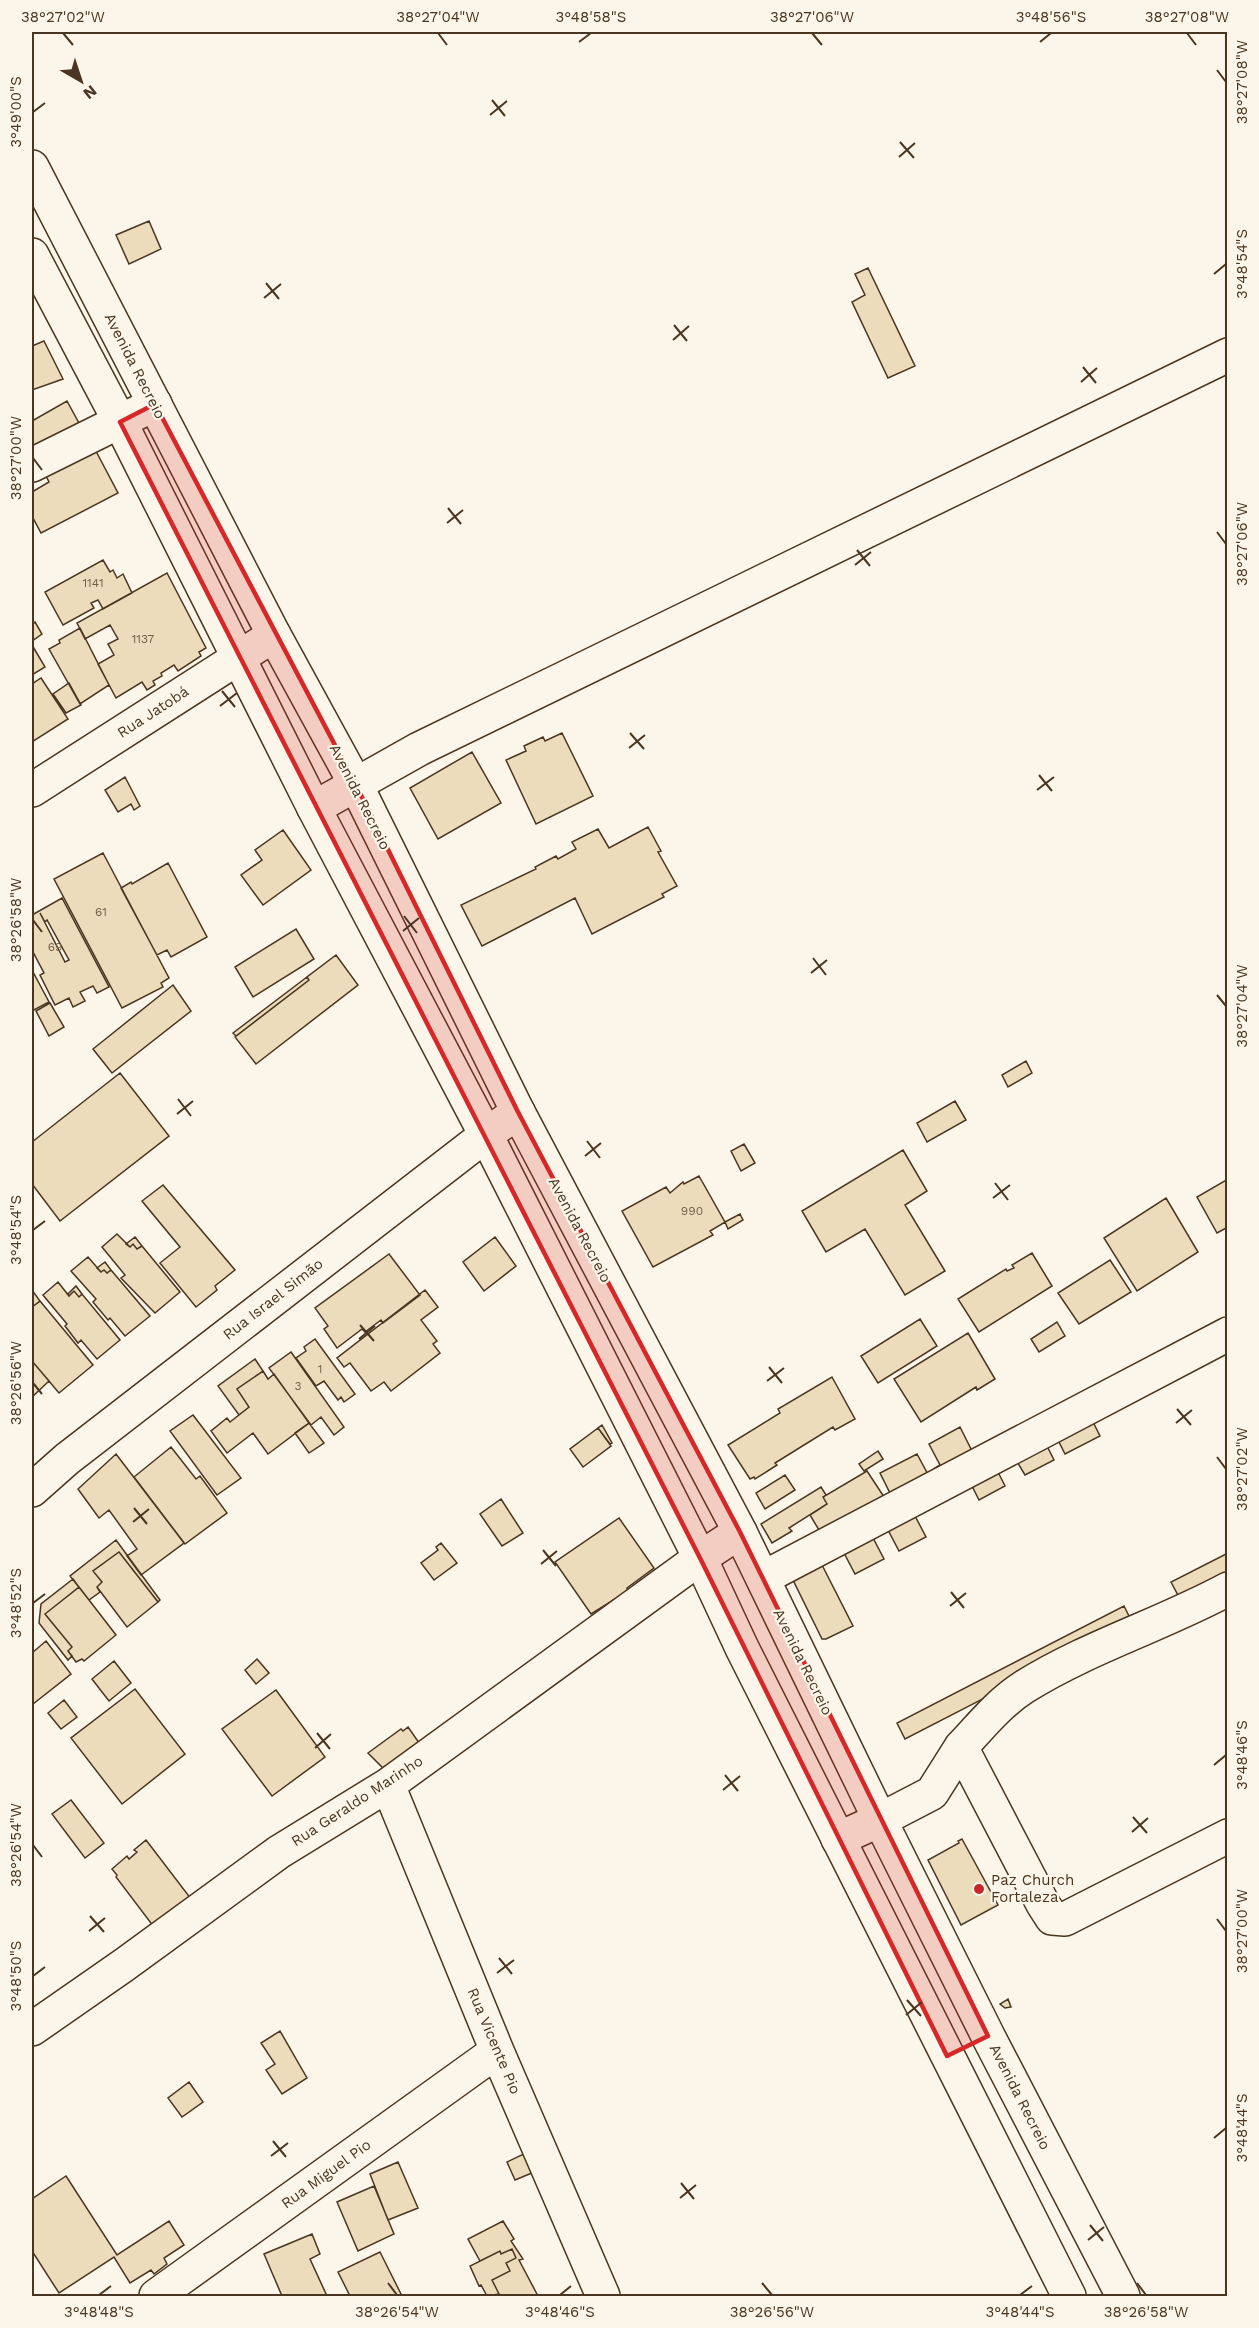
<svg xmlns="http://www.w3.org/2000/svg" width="1259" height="2328" viewBox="0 0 1259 2328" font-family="'Work Sans',sans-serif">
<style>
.building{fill:#ecdcbc;stroke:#4a3520;stroke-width:1.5;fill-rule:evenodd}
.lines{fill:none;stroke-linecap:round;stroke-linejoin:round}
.minor-casing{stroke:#4a3520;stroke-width:36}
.major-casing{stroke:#4a3520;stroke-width:36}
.minor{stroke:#fbf6e9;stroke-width:33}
.major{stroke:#fbf6e9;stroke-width:33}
.marked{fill:#d62828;fill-opacity:0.2;stroke:#d62828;stroke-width:4.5;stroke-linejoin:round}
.ticks{fill:none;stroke:#4a3520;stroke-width:2}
.poi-dot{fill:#c62828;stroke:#fbf6e9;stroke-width:2}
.labels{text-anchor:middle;stroke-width:4.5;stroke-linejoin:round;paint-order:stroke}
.number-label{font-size:12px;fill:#725f47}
.street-label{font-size:15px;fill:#4a3520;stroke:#fbf6e9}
.poi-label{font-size:15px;fill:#4a3520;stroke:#fbf6e9;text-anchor:start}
.neatline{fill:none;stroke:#4a3520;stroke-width:2}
.ticks-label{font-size:15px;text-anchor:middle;fill:#4a3520}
</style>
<rect width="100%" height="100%" fill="#fbf6e9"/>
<path class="building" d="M149 221 161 249 129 264 116 235Z
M868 268 915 366 888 378 852 302 865 295 855 274Z
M44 341 63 379 32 390V346Z
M67 401 80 425 32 449V421Z
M89 438 118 493 41 533 32 516V492L49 482 39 462Z
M103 560 110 572 113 570 117 578 123 574 132 593 103 609 98 600 91 603 94 608 63 625 45 592Z
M167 573 206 648 199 652 201 656 178 671 174 665 161 673 162 676 153 681 155 685 147 690 142 682 116 698 98 664 114 655 108 644 118 639 110 625 85 639 77 623Z
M35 622 42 634 32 641V625Z
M80 628 109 685 80 704 49 649 60 643 59 640Z
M32 645 45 667 32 675Z
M41 678 68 719 32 742V684Z
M69 683 81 705 66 713 53 694Z
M562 733 593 796 536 824 506 760 526 751 524 746 543 737 545 741Z
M472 752 501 803 438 839 410 788Z
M125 777 140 806 134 810 131 804 118 812 105 790Z
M648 827 661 851 658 852 677 886 662 894 664 897 592 934 575 898 482 946 461 905 536 869 535 867 556 856 558 859 576 849 572 842 598 829 609 848Z
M283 830 311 870 263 905 241 875 262 860 255 850Z
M103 853 169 978 161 983 163 987 122 1008 54 879Z
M168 863 207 937 171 957 167 950 157 955 121 888 131 882 132 884Z
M62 898 109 987 97 993 93 986 80 992 85 1001 73 1007 69 998 55 1005 40 975 44 973 32 950V915ZM40 913 45 922 47 920 69 960 65 962Z
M296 929 314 959 253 997 235 967Z
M336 955 358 985 256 1064 235 1037 309 980 307 977Z
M32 970 49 1002 32 1011Z
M307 977 309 980 236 1036 233 1033Z
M173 985 191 1011 112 1073 93 1049Z
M50 1003 64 1027 49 1036 36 1011Z
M1026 1061 1032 1073 1008 1087 1002 1075Z
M120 1073 169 1136 60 1221 32 1184V1142Z
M955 1101 966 1120 927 1142 917 1123Z
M744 1144 755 1163 741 1171 731 1151Z
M903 1150 927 1191 905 1205 945 1271 905 1295 865 1229 826 1252 802 1211Z
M699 1176 725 1222 740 1214 743 1220 728 1229 725 1222 710 1231 713 1235 653 1267 622 1211 666 1187 670 1193 683 1182 684 1184Z
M1228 1179V1227L1217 1233 1197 1197Z
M163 1185 235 1270 215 1286 217 1290 196 1307 160 1263 180 1247 142 1201Z
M1166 1198 1198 1252 1137 1291 1104 1238Z
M117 1234 130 1247 133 1244 137 1249 142 1246 180 1292 155 1313 121 1278 125 1275 102 1247Z
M135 1237 142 1246 137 1249 133 1244 130 1247 126 1244Z
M495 1237 516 1266 484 1291 463 1262Z
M1032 1253 1052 1286 979 1332 958 1299 1006 1269 1007 1271 1014 1268 1012 1265Z
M389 1254 420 1295 383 1323 381 1320 365 1332 362 1329 337 1348 324 1329 328 1326 315 1308Z
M88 1257 101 1272 104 1270 107 1273 111 1270 150 1316 125 1336 110 1318 108 1320 93 1302 96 1299 71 1271Z
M1110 1260 1131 1292 1079 1324 1058 1293Z
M105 1262 111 1270 107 1273 104 1270 101 1272 97 1268Z
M58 1282 69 1296 74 1291 79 1297 82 1294 120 1340 97 1359 81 1340 78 1343 65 1326 67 1324 43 1295Z
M76 1286 82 1294 79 1297 74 1291 69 1296 68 1294Z
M32 1290 40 1301 32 1307Z
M425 1290 438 1307 421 1320 437 1341 433 1344 440 1353 391 1391 384 1382 371 1391 350 1363 344 1367 337 1358Z
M40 1301 93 1365 59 1393 32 1361V1307Z
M920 1319 937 1346 878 1383 861 1356Z
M1057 1322 1065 1336 1039 1352 1031 1339Z
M968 1333 995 1379 977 1390 976 1387 921 1422 894 1379Z
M315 1339 355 1394 344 1402 341 1397 338 1400 324 1381 316 1386 296 1358 306 1351 304 1347Z
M291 1352 344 1427 334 1435 321 1417 311 1425 269 1368Z
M255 1359 263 1371 237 1389 249 1407 239 1415 218 1386Z
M32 1361 49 1381 32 1397Z
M263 1371 268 1379 274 1374 309 1423 268 1454 253 1433 227 1453 211 1431 227 1418 230 1422 249 1407 237 1389Z
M832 1377 855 1419 835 1430 833 1427 775 1463 777 1465 755 1479 754 1477 750 1479 728 1445 780 1413 778 1409Z
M193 1415 241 1478 217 1495 170 1431Z
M1092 1420 1100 1436 1065 1454 1057 1438Z
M309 1423 324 1443 309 1453 295 1433Z
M602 1425 612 1443 610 1444 598 1428Z
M960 1427 973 1453 937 1472 935 1468 940 1465 929 1444Z
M598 1428 611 1446 583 1467 570 1449Z
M1046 1444 1054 1460 1025 1475 1016 1460Z
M171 1447 196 1479 200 1476 227 1513 185 1544 134 1477Z
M878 1451 883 1459 864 1471 859 1464Z
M116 1454 184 1543 141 1575 127 1556 137 1549 109 1510 99 1518 78 1489Z
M917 1454 931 1480 893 1499 880 1473Z
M997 1470 1005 1486 979 1500 971 1484Z
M867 1471 890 1506 825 1540 810 1515 827 1504 823 1497Z
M785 1475 795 1490 765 1509 756 1493Z
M821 1487 826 1495 823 1497 827 1504 789 1528 792 1531 772 1543 761 1524Z
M501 1499 523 1533 502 1546 480 1514Z
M914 1514 926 1537 899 1551 887 1528Z
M619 1518 654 1568 627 1588 628 1591 591 1614 555 1562Z
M872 1536 884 1559 855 1574 843 1551Z
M116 1540 160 1600 158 1602 119 1552 93 1571 102 1582 97 1587 100 1592 89 1600 70 1576Z
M441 1543 457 1563 434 1580 421 1563 438 1550 436 1547Z
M119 1552 158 1602 127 1627 97 1587 102 1582 93 1571Z
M1228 1553V1573L1179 1597 1171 1582Z
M821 1563 853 1626 826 1639H822L792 1578Z
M73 1579 79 1587 45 1614 72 1647 68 1651 72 1656 68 1660 39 1623 41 1604Z
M79 1587 116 1635 84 1661 82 1659 76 1662 68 1651 72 1647 45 1614Z
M1124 1606 1132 1622 905 1739 897 1723Z
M46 1641 71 1674 33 1704 32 1653Z
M257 1659 269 1673 256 1684 245 1670Z
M114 1661 131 1683 109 1701 92 1679Z
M135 1689 185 1754 122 1804 71 1738Z
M276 1690 325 1757 272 1796 222 1729Z
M64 1700 77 1717 61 1729 48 1713Z
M408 1727 422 1747 387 1772 368 1753 401 1729 403 1731Z
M71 1800 104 1843 85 1858 52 1814Z
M962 1839 998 1905 961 1925 928 1860 959 1843 958 1841Z
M146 1840 198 1908 160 1935 116 1877 117 1875 112 1869 127 1856 129 1859 137 1852 134 1850Z
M1008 1999 1011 2007 1005 2008 1000 2004Z
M280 2031 307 2078 282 2094 266 2070 275 2064 261 2043Z
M189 2082 203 2102 182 2117 168 2098Z
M530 2151 539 2170 515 2180 507 2162Z
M398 2162 418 2208 388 2220 370 2174Z
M66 2176 117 2255 169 2221 184 2245 164 2258 167 2264 154 2274 151 2270 130 2283 114 2257 59 2293 32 2251V2199Z
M374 2186 394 2234 358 2251 337 2202Z
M503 2221 514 2239 511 2241 523 2259 519 2260 538 2296H497L499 2294 492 2280 510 2271 506 2263 516 2258 512 2249 501 2254 500 2251 480 2261 468 2239Z
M312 2234 320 2254 310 2259 327 2296H282L264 2254Z
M512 2249 516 2258 506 2263 510 2271 492 2280 499 2294 487 2296 481 2285 479 2286 470 2266 500 2251 501 2254Z
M380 2252 402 2296H350L338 2272Z"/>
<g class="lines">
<defs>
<path id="minor" d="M32 465 155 404
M32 790 274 635
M314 808 419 749 1228 355
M32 1490 67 1459 486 1135 518 1112
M763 1578 1228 1334
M1228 1589C1161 1625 1088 1647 1024 1687 999 1703 981 1726 961 1747L1043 1904 1052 1918 1065 1919 1228 1836
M388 1785 497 2051 603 2296
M838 1839 880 1820 932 1793 961 1747
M32 2029 124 1965 279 1852 388 1785 700 1558 740 1532
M156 2296 497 2051"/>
<path id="major" d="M32 167 274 635 355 783 518 1112 740 1532 880 1820 988 2036 1123 2296
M32 255 120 422 314 808 486 1135 700 1558 742 1648 1069 2296"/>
</defs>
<use href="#minor" class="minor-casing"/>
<use href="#major" class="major-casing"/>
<use href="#minor" class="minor"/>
<use href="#major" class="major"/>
</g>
<path class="marked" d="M155 404 355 783 518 1112 740 1532 988 2036 947 2056 700 1558 120 422Z"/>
<path class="ticks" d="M63 33 73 45M438 33 447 45M812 33 822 45M1187 33 1196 45M579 42 591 33M1040 42 1051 33M1217 70 1226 82M492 100 505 116M33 112 45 103M490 115 507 101M900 142 914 158M899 157 915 143M1214 274 1226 264M266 283 279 299M264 298 281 284M674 325 687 341M673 340 689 326M1083 367 1096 383M1081 382 1097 368M33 458 42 470M448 508 461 524M447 523 463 510M1217 532 1226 544M857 550 870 566M855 565 871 552M222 691 235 707M220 706 237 693M630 733 644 749M629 748 645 735M1039 775 1052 791M1037 790 1054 777M404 916 417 933M33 920 42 932M403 931 419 918M813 958 826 975M811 973 827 960M1217 995 1226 1006M178 1099 191 1116M177 1114 193 1101M587 1141 600 1158M585 1156 601 1143M995 1183 1008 1200M993 1198 1010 1185M33 1230 45 1221M360 1325 374 1341M359 1339 375 1326M769 1367 782 1383M767 1381 784 1368M33 1383 42 1394M1177 1409 1191 1425M1176 1423 1192 1410M1217 1457 1226 1469M134 1508 147 1524M133 1522 149 1509M543 1550 556 1566M541 1564 557 1551M951 1592 964 1608M33 1603 45 1594M950 1606 966 1593M317 1733 330 1749M315 1748 331 1734M1214 1765 1226 1755M725 1775 738 1791M723 1790 740 1776M1133 1817 1147 1833M1132 1832 1148 1818M33 1845 42 1857M90 1916 104 1932M1217 1919 1226 1931M89 1931 105 1918M499 1958 512 1974M497 1973 514 1960M33 1976 45 1967M907 2000 921 2016M906 2015 922 2002M1214 2138 1226 2128M273 2141 286 2157M271 2156 288 2143M681 2183 694 2199M680 2198 696 2185M1090 2225 1103 2241M1088 2240 1104 2227M388 2283 397 2295M762 2283 772 2295M1137 2283 1146 2295M99 2295 111 2286M560 2295 571 2286M1020 2295 1032 2286"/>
<circle class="poi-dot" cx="979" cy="1889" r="6"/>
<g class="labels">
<g class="number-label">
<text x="93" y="587">1141</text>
<text x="143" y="643">1137</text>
<text x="101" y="916">61</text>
<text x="55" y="951">69</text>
<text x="692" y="1215">990</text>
<text x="320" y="1373">1</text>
<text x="298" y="1390">3</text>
</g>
<g class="street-label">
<text transform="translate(135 366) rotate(63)" y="5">Avenida Recreio</text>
<text transform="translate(153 712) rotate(-33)" y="5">Rua Jatobá</text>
<text transform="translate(360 797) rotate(63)" y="5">Avenida Recreio</text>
<text transform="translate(580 1230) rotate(62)" y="5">Avenida Recreio</text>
<text transform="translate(273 1299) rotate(-38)" y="5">Rua Israel Simão</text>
<text transform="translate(803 1662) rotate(64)" y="5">Avenida Recreio</text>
<text transform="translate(357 1801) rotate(-33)" y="5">Rua Geraldo Marinho</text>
<text transform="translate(494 2041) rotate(67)" y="5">Rua Vicente Pio</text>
<text transform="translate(1020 2097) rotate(63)" y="5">Avenida Recreio</text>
<text transform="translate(326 2174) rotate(-36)" y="5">Rua Miguel Pio</text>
</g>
<g class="poi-label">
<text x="991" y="1885">Paz Church<tspan x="991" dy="17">Fortaleza</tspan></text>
</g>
</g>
<rect width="1259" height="2328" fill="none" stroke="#fbf6e9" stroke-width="66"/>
<g transform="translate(81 81) rotate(141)" stroke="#fbf6e9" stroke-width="4.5" paint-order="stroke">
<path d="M0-4.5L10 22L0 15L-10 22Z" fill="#4a3520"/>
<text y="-9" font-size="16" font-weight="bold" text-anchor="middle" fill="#4a3520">N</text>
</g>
<rect x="33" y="33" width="1193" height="2262" class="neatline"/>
<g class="ticks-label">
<text x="63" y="22">38°27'02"W</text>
<text x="438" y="22">38°27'04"W</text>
<text x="591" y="22">3°48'58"S</text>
<text x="812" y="22">38°27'06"W</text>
<text x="1051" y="22">3°48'56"S</text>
<text x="1187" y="22">38°27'08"W</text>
<text transform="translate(1242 82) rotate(-90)" y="5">38°27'08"W</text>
<text transform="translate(16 112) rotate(-90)" y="5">3°49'00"S</text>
<text transform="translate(1242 264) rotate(-90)" y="5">3°48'54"S</text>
<text transform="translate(16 458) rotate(-90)" y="5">38°27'00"W</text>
<text transform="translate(1242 544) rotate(-90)" y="5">38°27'06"W</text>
<text transform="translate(16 920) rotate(-90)" y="5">38°26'58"W</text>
<text transform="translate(1242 1006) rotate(-90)" y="5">38°27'04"W</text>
<text transform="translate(16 1230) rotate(-90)" y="5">3°48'54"S</text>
<text transform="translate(16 1383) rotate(-90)" y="5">38°26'56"W</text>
<text transform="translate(1242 1469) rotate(-90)" y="5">38°27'02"W</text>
<text transform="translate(16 1603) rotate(-90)" y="5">3°48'52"S</text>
<text transform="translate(1242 1755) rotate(-90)" y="5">3°48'46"S</text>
<text transform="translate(16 1845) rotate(-90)" y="5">38°26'54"W</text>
<text transform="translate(1242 1931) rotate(-90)" y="5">38°27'00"W</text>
<text transform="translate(16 1976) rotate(-90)" y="5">3°48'50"S</text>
<text transform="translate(1242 2128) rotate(-90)" y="5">3°48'44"S</text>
<text x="99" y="2317">3°48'48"S</text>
<text x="397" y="2317">38°26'54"W</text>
<text x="560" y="2317">3°48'46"S</text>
<text x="772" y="2317">38°26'56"W</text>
<text x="1020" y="2317">3°48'44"S</text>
<text x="1146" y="2317">38°26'58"W</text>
</g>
</svg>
